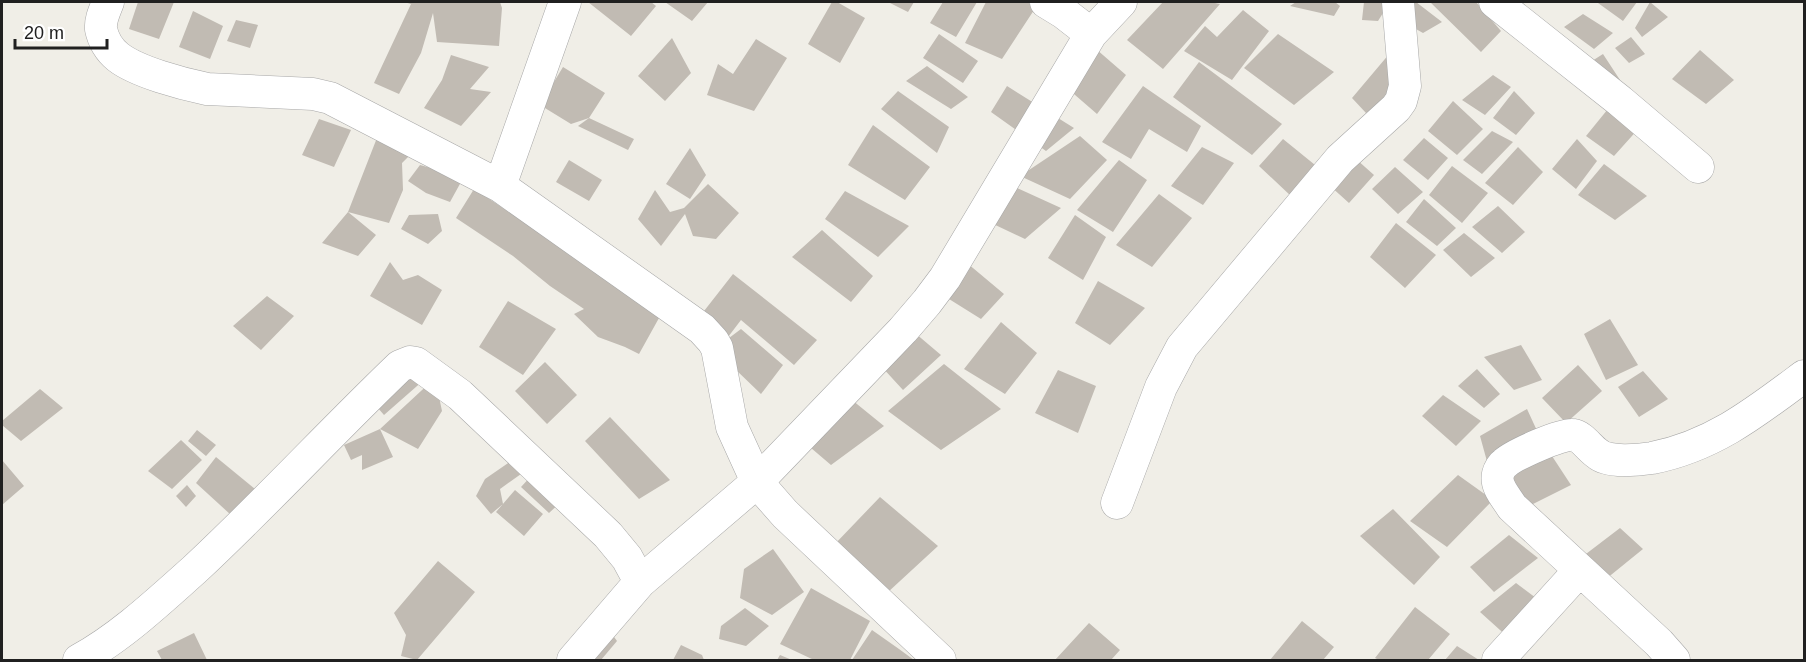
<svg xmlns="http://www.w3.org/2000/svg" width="1806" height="662" viewBox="0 0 1806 662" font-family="Arial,sans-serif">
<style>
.building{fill:#c1bbb3}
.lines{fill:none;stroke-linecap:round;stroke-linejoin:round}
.minor-casing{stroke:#a7a7a7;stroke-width:33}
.minor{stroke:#fff;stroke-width:32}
</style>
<rect width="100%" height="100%" fill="#f0eee7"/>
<path class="building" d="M138 2H174L159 39 129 29Z
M404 2H500L502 8 499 46 437 42 433 13 421 53 399 94 374 83 411 4Z
M588 2H651L656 6 631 36Z
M665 2H708L692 21Z
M832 2H837L865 18 840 63 808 44Z
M888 2H914L908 12Z
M943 2H977L956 37 930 23Z
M986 2H1027L1036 7 1002 59 965 43Z
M1163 2H1210L1220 4 1163 69 1127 40Z
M1296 2H1335L1340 6 1334 16 1290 6Z
M1364 2H1384L1388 5 1378 21 1362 20Z
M1407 2H1416L1442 22 1423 33 1407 24Z
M1430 2H1476L1501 31 1481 52Z
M1599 2H1637L1623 21 1598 3Z
M1650 2 1668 17 1642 37 1635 28Z
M1243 10 1269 31 1232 80 1184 51 1205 26 1217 37Z
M193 11 223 26 210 59 179 47Z
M1583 14 1613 33 1594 49 1564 27Z
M236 20 258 25 250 48 227 41Z
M939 34 978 61 963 83 923 58Z
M1278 34 1334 72 1294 105 1244 68Z
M1631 37 1645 54 1629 63 1615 48Z
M672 38 691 73 665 101 638 76Z
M756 39 787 58 754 111 707 95 718 64 733 74Z
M1096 49 1126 75 1097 114 1067 88Z
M1700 50 1734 80 1706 104 1672 79Z
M1390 53 1400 94 1366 113 1352 98Z
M1603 54 1620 80H1609L1592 61Z
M451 55 489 67 470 89 491 92 461 126 424 108 442 80Z
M1199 62 1282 124 1252 155 1173 97Z
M927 66 968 97 951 109 906 81Z
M563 67 605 93 589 118 634 139 628 150 578 126 589 118 571 124 540 105Z
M1493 75 1511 87 1485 115 1462 100Z
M1007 86 1074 128 1046 151 991 112Z
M1143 86 1201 126 1187 152 1149 129 1131 159 1102 142Z
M898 91 949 127 937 153 881 109Z
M1514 91 1535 113 1516 135 1493 118Z
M1453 101 1483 129 1457 155 1428 131Z
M1612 104 1640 127 1614 156 1586 136Z
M319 119 351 130 334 167 302 155Z
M382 125 412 153 402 163 403 190 389 223 348 212 376 235 358 256 322 243 348 212Z
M873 125 930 167 905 200 848 165Z
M1492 131 1513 142 1482 174 1463 160Z
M1080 136 1107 160 1070 199 1020 176Z
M1424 138 1448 158 1428 180 1403 160Z
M1283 139 1320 169 1292 197 1259 166Z
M1577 139 1597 161 1576 189 1552 169Z
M1202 147 1234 163 1203 205 1171 186Z
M1518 147 1543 172 1513 205 1485 183Z
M690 148 706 175 690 199 666 184Z
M1356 159 1374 175 1349 203 1329 185Z
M569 160 602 180 589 201 556 182Z
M1119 160 1147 180 1113 232 1077 210Z
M1604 164 1647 196 1615 220 1578 195Z
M420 165 442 171 461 182 450 202 426 193 408 181Z
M1452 166 1488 193 1462 223 1429 195Z
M1395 167 1423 192 1398 214 1372 189Z
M708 184 739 213 716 239 693 236 685 214 661 246 638 219 655 190 670 212 684 208Z
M1015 187 1061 208 1025 239 989 222Z
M474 189 648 303 659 318 639 354 625 347 598 337 574 314 584 309 550 286 513 256 456 218Z
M845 191 909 226 878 257 825 219Z
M1159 194 1192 218 1152 267 1116 245Z
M1424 199 1456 228 1437 246 1406 222Z
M1498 206 1525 232 1502 253 1472 227Z
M438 214 442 231 428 244 401 229 409 215Z
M1075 215 1106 237 1083 280 1048 258Z
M1396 223 1436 255 1405 288 1370 257Z
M822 230 873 276 851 302 792 257Z
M1464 233 1495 258 1471 277 1443 250Z
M390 262 403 280 418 275 442 290 422 325 370 296Z
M967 263 1004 294 981 319 941 294Z
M733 274 817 340 794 365 741 320 725 341 741 329 783 365 761 394 734 368 697 320Z
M1098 281 1145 308 1110 345 1075 323Z
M267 296 294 316 261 350 233 326Z
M508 301 556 329 523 375 479 347Z
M1610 319 1638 365 1606 380 1584 334Z
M1001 322 1037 353 1005 394 964 369Z
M915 333 941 355 903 390 881 366Z
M1521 345 1542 380 1514 390 1484 357Z
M545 362 577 395 547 424 515 391Z
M412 364 425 379 384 415 371 400Z
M944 364 1001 409 941 450 888 411Z
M1578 365 1602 391 1566 423 1542 398Z
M1477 369 1500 394 1484 408 1458 386Z
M1058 370 1096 386 1078 433 1035 413Z
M1643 371 1668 399 1639 417 1618 387Z
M435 378 442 411 418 449 380 429Z
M40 389 63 408 21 441 2 425V421Z
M1443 395 1481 421 1456 446 1422 416Z
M852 400 884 426 831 465 804 442Z
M1527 409 1539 435 1488 465 1480 436Z
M610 417 670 480 639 499 585 441Z
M380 429 393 457 362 470V455L351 460 344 445Z
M197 430 216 445 206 456 188 441Z
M181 440 202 460 172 489 148 471Z
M1550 453 1571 485 1525 508 1506 480Z
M216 457 255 489 231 515 196 483Z
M2 460 24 486 2 505Z
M511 461 521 474 500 489 503 504 491 514 476 496 485 479Z
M533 474 562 501 549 513 521 487Z
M1458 475 1493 500 1447 547 1410 521Z
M187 485 196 496 186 507 176 496Z
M515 490 543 514 524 536 496 512Z
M880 497 938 546 887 593 833 546Z
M1393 509 1440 557 1414 585 1360 536Z
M1620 528 1643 549 1606 579 1582 557Z
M1509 535 1538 558 1494 592 1470 567Z
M773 549 804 592 772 615 740 598 744 569Z
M438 561 475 592 417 660 401 656 406 635 394 613Z
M1516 583 1540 601 1510 639 1480 612Z
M811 588 870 621 850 660H814L780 644Z
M1415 607 1450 634 1428 660H1379L1375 658Z
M745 608 769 626 746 646 719 639 721 626Z
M1302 621 1334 647 1323 660H1270Z
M604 623 617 641 601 660H573Z
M1089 623 1120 650 1111 660H1055Z
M872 630 899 649 914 660H852Z
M194 633 207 660H162L157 651Z
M681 645 702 655 704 660H673Z
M1457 646 1479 660H1445Z
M780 655 792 660H777Z"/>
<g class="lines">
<defs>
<path id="minor" d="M108 2C105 10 100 20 101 29 103 39 109 50 118 57 137 72 183 84 207 89L313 94 330 98 500 186 702 329 713 341 717 348 732 427 757 482 785 514 940 660
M1046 2 1064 13 1091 34
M1495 2 1620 101 1698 167
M500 186 565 2
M1117 503 1161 387 1182 347 1340 159 1396 108 1401 101 1405 86 1398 2
M79 660C121 637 158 602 194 570 265 504 330 433 400 366L410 362 416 363 460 395 608 535 627 558 640 582
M573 660 640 582 757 482 903 330 927 302 945 278 1091 34 1121 2
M1498 660 1579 571
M1674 660 1659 643 1512 507C1506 497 1495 486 1498 474 1499 470 1502 465 1505 463 1514 455 1562 433 1573 435 1582 436 1590 449 1598 454 1608 463 1639 460 1652 458 1713 446 1756 412 1804 376"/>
</defs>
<use href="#minor" class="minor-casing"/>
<use href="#minor" class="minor"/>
</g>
<rect width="1806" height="662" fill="none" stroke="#202020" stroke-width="6"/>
<path d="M15 39v9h92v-9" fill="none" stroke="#202020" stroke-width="3"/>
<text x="24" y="39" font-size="18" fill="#202020" stroke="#ffffff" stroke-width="4.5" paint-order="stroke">20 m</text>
</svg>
